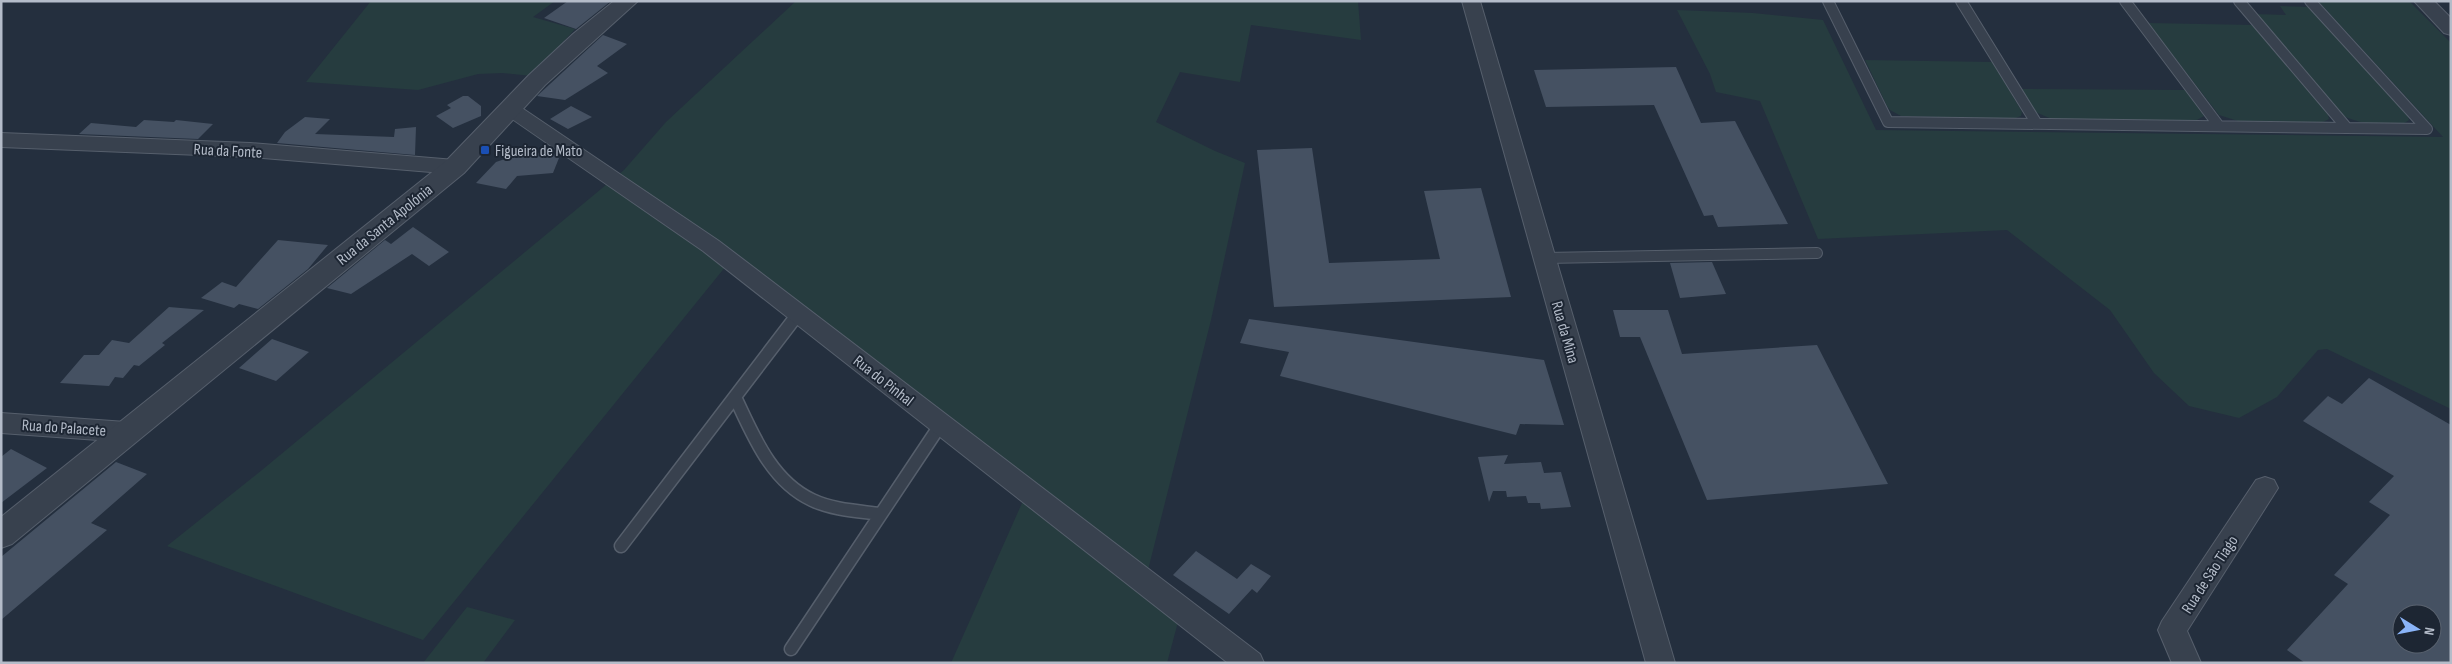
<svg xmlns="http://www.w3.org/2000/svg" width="2452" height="664" viewBox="0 0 2452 664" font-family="'Sofia Sans Condensed',sans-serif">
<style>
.green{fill:#263c3f}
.building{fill:#455162;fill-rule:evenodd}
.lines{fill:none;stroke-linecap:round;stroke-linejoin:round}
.service-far1-casing{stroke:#565f6c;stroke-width:12}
.service-casing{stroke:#565f6c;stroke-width:15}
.minor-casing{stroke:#565f6c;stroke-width:2}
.tertiary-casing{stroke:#565f6c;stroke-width:2}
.service-far1{stroke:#38414e;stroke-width:10}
.service{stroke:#38414e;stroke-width:12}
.minor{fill:#38414e;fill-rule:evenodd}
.tertiary{fill:#38414e;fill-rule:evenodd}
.transit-dot{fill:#1a4fb4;stroke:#1d2633;stroke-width:2}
.labels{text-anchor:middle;stroke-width:4;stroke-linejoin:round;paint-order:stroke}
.street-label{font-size:16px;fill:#b4bcc9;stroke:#1d2633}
.poi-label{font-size:16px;fill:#b4bcc9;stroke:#1d2633;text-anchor:start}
</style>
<rect width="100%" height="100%" fill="#242f3e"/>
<path class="green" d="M371 1H555L533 17 575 29 532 76 502 73 478 74 418 90 306 82Z
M796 1H1358L1361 40 1251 25 1240 82 1180 72 1156 122 1215 151 1245 163 1211 320 1148 570 1178 622 1167 663H951L1030 485 726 266 423 640 167 546 262 470 624 170 666 122Z
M2318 1H2409L2451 43V409L2327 349 2318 350 2277 397 2239 418 2189 406 2154 373 2110 310 2007 230 1818 239 1760 101 1716 92 1710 74 1677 10 1753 13 1823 20 1876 130 2443 137Z
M2280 6 2311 7 2407 113 2409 120C2397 131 2355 123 2342 115L2255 14 2286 15Z
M2148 23 2254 25 2327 111 2329 119 2321 123 2241 122 2219 115Z
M1865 60 1993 62 2022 112 2021 116 2013 119 1901 116 1890 110 1887 106Z
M2020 89 2186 90 2204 116 2195 121 2054 120 2033 111Z
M467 607 515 620 483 663H423Z"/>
<path class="building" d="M568 1H611L576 29 544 18Z
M603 35 627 44 597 66 608 73 565 100 537 96Z
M1676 67 1701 123 1735 121 1788 224 1718 227 1713 215 1704 216 1654 105 1546 107 1534 70Z
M463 96H468L481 106V116L453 128 436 116 451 108 447 105Z
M571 106 592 117 568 129 550 119Z
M305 117 330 119 315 134 394 137 395 129 416 127 415 155 277 143 285 132Z
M144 120 174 122 176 120 213 124 198 139 79 134 91 123 136 127Z
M1312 148 1329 263 1440 259 1424 191 1481 188 1511 297 1274 307 1257 150Z
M551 151 559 158 553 173 517 176 506 189 476 183 496 162 514 156Z
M413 227 449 252 429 266 412 254 351 294 327 288 385 240 391 244Z
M278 240 328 245 308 269 258 309 239 304 234 308 201 298 222 282 236 287Z
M1712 262 1726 294 1680 298 1670 263Z
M169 307 204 310 162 343 165 345 139 366 134 365 123 378 115 377 109 386 60 383 84 355H99L112 340 129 343Z
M1613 310H1668L1682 354 1817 345 1888 484 1707 500 1640 337H1620Z
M1249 319 1544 360 1564 425 1520 424 1516 435 1280 376 1289 352 1240 343Z
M272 339 309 352 276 381 239 368Z
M2369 378 2451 425V663H2305L2287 650 2348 584 2334 575 2390 515 2369 502 2394 476 2303 421 2328 396 2342 404ZM2402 614H2432V644H2402Z
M11 449 47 468 1 503V457Z
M1508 455 1504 464 1541 462 1544 473 1561 472 1571 507 1541 509 1540 503H1528L1526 496 1507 497 1506 491H1493L1489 502 1478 457Z
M116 462 147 474 91 523 107 530 1 620V557Z
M1196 551 1237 579 1251 564 1271 576 1257 593 1252 589 1229 614 1173 575Z"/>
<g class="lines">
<defs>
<path id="service-far1" d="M1828 1 1888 122 2427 129 2310 1
M1961 1 2037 124
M2125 1 2219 126
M2239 1 2347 128
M1545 258 1817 253"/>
<path id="service" d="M735 397C753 435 771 481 812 500 833 510 858 511 880 514
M621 546 798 314
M791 649 941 424"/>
<path id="minor" d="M1462 1H1480L1675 663H1646Z
M2414 1H2434L2451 18V35L2444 33Z
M509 102 516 104 719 241 1260 654 1264 663H1228L703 251 502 112 499 108 502 104Z
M1 133 250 143 455 160 462 162 466 167 462 172 455 174 250 157 1 147Z
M1 413 126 422 135 425 139 432 135 439 126 442 1 433Z
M2265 477 2274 480 2278 488 2187 631 2201 663H2172L2158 630 2162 621 2256 480Z"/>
<path id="tertiary" d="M614 1H638L545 85 464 173 12 544 1 548V517L446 161 529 75 573 34Z"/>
</defs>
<use href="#service-far1" class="service-far1-casing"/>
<use href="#service" class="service-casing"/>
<use href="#minor" class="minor-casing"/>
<use href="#tertiary" class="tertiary-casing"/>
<use href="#service-far1" class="service-far1"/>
<use href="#service" class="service"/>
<use href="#minor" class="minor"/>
<use href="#tertiary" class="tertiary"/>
</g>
<rect class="transit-dot" x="480" y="145" width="10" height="10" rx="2.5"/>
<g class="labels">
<g class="street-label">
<text transform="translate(228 150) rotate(3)" y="6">Rua da Fonte</text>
<text transform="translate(384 224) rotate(-39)" y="6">Rua da Santa Apolónia</text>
<text transform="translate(1566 332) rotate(74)" y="6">Rua da Mina</text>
<text transform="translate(884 380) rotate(38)" y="6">Rua do Pinhal</text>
<text transform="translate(64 427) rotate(4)" y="6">Rua do Palacete</text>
<text transform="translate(2209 574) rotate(-57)" y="6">Rua de São Tiago</text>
</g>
<g class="poi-label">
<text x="495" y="156">Figueira de Mato</text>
</g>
</g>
<rect width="2452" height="664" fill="none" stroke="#b4bcc9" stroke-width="5"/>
<g transform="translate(2417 629) rotate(100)"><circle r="24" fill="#1d2633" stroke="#59626f"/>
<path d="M0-4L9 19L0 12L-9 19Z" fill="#8ab4f8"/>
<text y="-8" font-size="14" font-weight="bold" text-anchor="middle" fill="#b4bcc9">N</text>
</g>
</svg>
